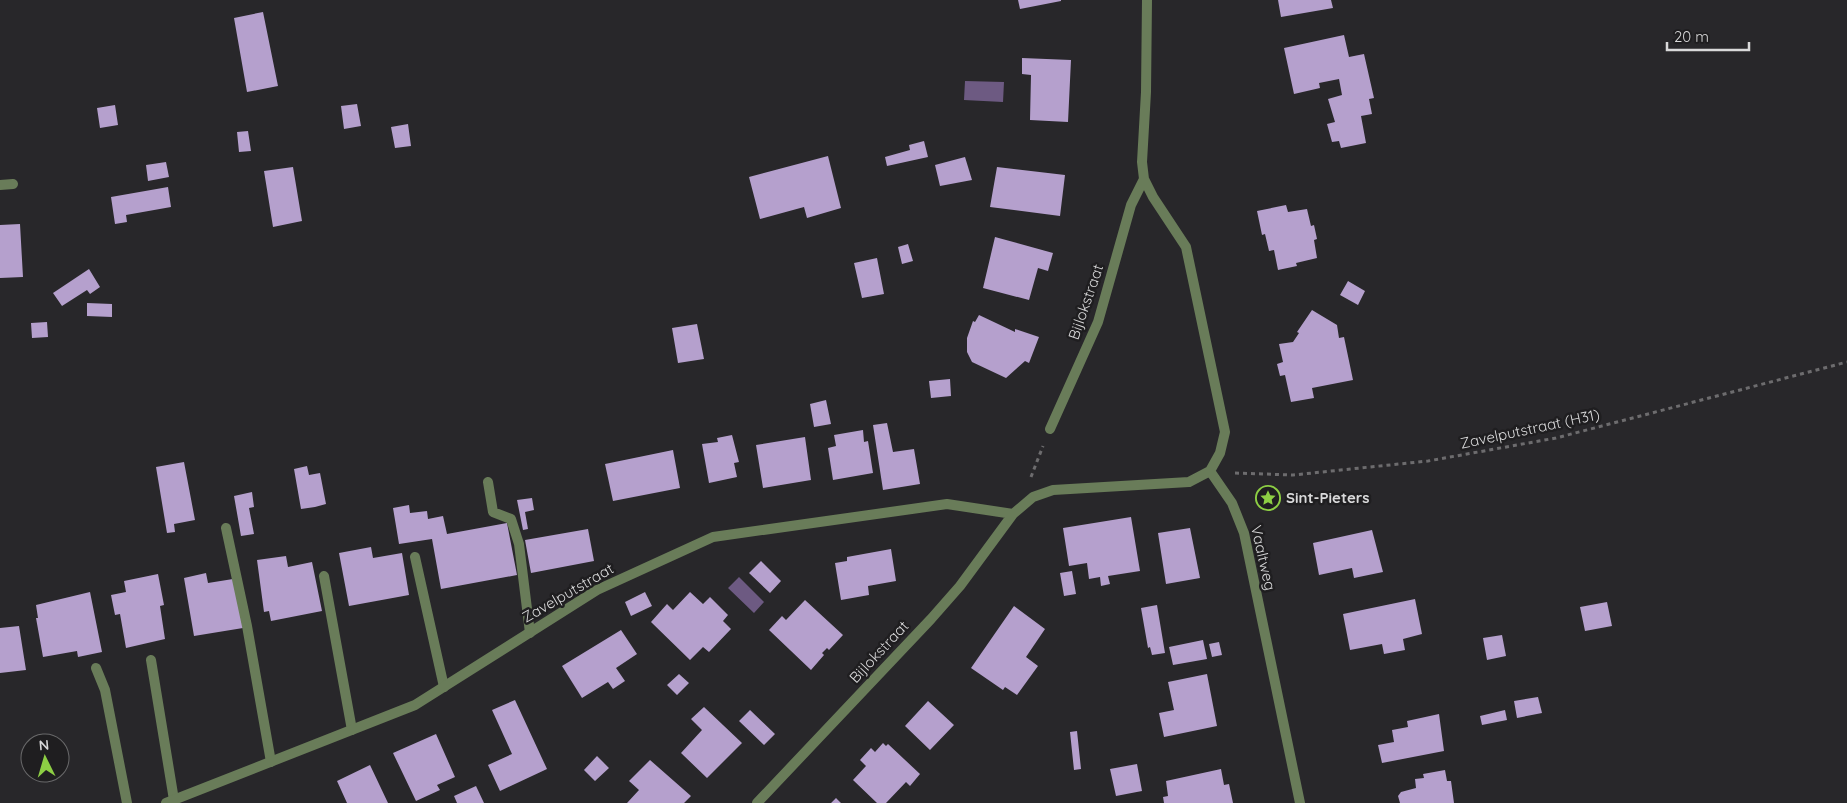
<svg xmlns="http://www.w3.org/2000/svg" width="1847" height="803" viewBox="0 0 1847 803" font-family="Quicksand,sans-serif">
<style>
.water{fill:#6d5a82}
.building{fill:#b5a0cd}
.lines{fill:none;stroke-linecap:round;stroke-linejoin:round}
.path{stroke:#6d6c6e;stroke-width:3;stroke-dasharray:4 4;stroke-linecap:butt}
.lane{stroke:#697c59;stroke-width:10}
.street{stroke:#697c59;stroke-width:10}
.labels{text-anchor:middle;stroke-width:5;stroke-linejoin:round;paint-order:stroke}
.street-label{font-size:15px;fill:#d9d9da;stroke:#1f1e20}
.poi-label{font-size:15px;font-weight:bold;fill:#d9d9da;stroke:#1f1e20;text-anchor:start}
</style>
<rect width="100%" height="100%" fill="#28272a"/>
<path class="water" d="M965 81 1004 82 1003 102 964 100Z
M739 577 764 602 754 613 728 588Z"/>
<path class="building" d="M1018 0H1061V1L1020 9Z
M1278 0H1331L1333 8 1281 17Z
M263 12 278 86 247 92 234 18Z
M1344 35 1349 57 1364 54 1374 98 1369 99 1372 114 1361 116 1366 143 1341 148 1339 141 1332 142 1327 124 1335 122 1328 99 1342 95 1339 79 1319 83 1320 88 1294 94 1284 48Z
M1022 58 1071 60 1068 122 1030 120 1031 75 1022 74Z
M357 104 361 126 344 129 341 106Z
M115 105 118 125 100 128 97 108Z
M408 124 411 146 395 148 391 127Z
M248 131 251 151 239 152 237 132Z
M924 141 928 157 887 166 885 157 910 150 909 145Z
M828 156 841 208 807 218 804 207 760 219 749 177Z
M965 157 972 180 940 186 935 165Z
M166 162 169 177 148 181 146 165Z
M293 167 302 221 273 227 264 171Z
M997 167 1065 175 1060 216 990 207Z
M168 187 171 207 126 215 127 222 115 224 111 197Z
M1286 205 1288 212 1307 209 1311 226 1314 225 1317 239 1314 240 1317 258 1296 263 1297 266 1278 270 1274 250 1269 251 1265 234 1262 235 1257 211Z
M20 224 23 277 0 278V225Z
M995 237 1053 253 1048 271 1038 268 1029 300 983 288Z
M908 244 913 261 902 264 898 247Z
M877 258 884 294 862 298 854 263Z
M89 269 100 287 90 294 87 290 62 306 53 293Z
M1348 281 1365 291 1358 305 1340 295Z
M87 303 112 304V317L87 316Z
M1312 310 1337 325 1339 338 1344 337 1353 380 1312 388 1314 398 1291 402 1285 375 1280 376 1277 364 1283 362 1279 344 1293 342 1299 333 1297 332Z
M979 315 1015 332V329L1039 337 1029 363 1025 361 1006 378 972 362 967 352V338L973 321 975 322Z
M47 322 48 337 32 338 31 323Z
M697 324 704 359 678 363 672 328Z
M950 379 951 396 931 398 929 381Z
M826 400 831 424 814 427 810 404Z
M887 423 893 452 914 449 920 484 883 490 873 425Z
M863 430 864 442 868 441 873 473 833 480 828 448 836 446 834 435Z
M732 435 739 462 734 463 737 477 709 483 702 444 718 442 717 438Z
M805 437 811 480 763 488 756 445Z
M673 450 680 488 613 501 605 464Z
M184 462 195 520 174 524 175 532 167 533 156 467Z
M307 466 309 475 320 473 326 504 315 507 313 496 315 507 301 509 294 469Z
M252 492 254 507 249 508 254 534 241 536 234 496Z
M532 498 534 510 525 512 528 529 523 530 517 500Z
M409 505 410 513 427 511 428 519 443 516 447 534 507 523 517 575 441 589 432 539 399 544 393 508Z
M1131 517 1140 571 1108 576 1110 584 1101 586 1100 577 1089 579 1087 563 1069 566 1063 528Z
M1190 528 1200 578 1166 584 1158 533Z
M588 529 594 561 531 573 525 540Z
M1372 530 1383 572 1354 578 1352 568 1319 575 1313 543Z
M371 547 373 558 402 553 409 595 349 606 339 553Z
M891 549 896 581 868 586 869 595 841 600 835 563 847 561V557Z
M286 556 288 567 312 562 322 611 271 621 269 611 264 612 257 560Z
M761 561 781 581 770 593 749 573Z
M1072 571 1076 594 1064 596 1060 573Z
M206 573 208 583 233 579 243 628 194 636 184 578Z
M158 574 164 605 160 606 165 639 126 648 120 614 115 615 111 595 126 592 124 581Z
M90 592 102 652 78 657 77 651 43 657 36 618H38L36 605Z
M645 592 652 606 631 616 625 602Z
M690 592 703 604 710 597 728 615 723 621 731 629 709 652 703 647 690 660 651 622 667 604 673 610Z
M1415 599 1422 634 1403 639 1405 650 1384 654 1382 644 1350 650 1343 614Z
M805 600 843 635 829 650 827 648 822 653 824 655 811 670 769 630 782 616 786 620Z
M1607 602 1612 626 1585 631 1580 607Z
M1157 605 1165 653 1152 655 1150 647 1148 648 1141 608Z
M1014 606 1045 629 1026 657 1038 666 1017 695 1005 687 1003 690 971 668Z
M19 626 26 670 0 673V628Z
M621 630 637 654 616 668 625 681 613 689 608 682 582 698 562 666Z
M1502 635 1506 656 1487 660 1483 638Z
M1203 640 1207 659 1173 665 1169 647Z
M1219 642 1222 655 1212 657 1209 644Z
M679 674 689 683 677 695 667 685Z
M1207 674 1217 726 1164 737 1159 713 1174 710 1168 682Z
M1538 697 1542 713 1517 718 1514 701Z
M515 700 547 769 500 791 488 765 512 754 492 710Z
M928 701 954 725 930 750 905 726Z
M704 707 742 743 707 778 681 753 702 730 691 719Z
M750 710 775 734 764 745 739 721Z
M1505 710 1507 720 1482 725 1480 716Z
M1439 714 1444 751 1382 763 1378 745 1394 742 1392 730 1408 727 1407 721Z
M1077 731 1081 769 1074 770 1070 732Z
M436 734 455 777 437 785 440 790 416 801 393 753Z
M883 743 886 746 888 744 920 774 910 786 906 782 886 803H877L853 780 866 766 860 760 871 748 875 752Z
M597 756 609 768 595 781 584 770Z
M650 760 691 796 684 803H627L639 790 629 781Z
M1137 764 1142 791 1116 796 1110 769Z
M370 765 388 803H347L337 781Z
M1221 769 1224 785 1229 784 1233 803H1164L1163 797 1168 796 1166 781Z
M1445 770 1447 781H1451L1454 803H1400L1398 796 1401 792 1416 788 1415 779 1424 778 1423 774Z
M476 786 484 803H457L454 796Z
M836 798 841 803H831Z"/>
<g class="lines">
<path class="path" d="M1235 473 1293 475 1428 461 1556 438 1847 362
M1031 477 1043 446"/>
<path class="lane" d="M488 482 493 512 511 519 519 544 530 633
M226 528 247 626 271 762
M415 557 444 687
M324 576 352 730
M151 660 174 800
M96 668 105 690 127 803"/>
<path class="street" d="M1147 0 1146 92 1142 162 1144 179 1153 197 1186 247 1225 432 1220 453 1210 471 1232 503 1244 533 1300 803
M0 185 13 184
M1050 429 1098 322 1131 205 1144 179
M166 803 415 705 597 590 713 537 947 504 1013 514
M757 803 931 619 960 586 1013 514 1033 497 1053 490 1189 482 1210 471"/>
</g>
<defs>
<symbol id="sight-ring" viewBox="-11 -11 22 22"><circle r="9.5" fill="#1f1e20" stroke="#8dce44" stroke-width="1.5"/><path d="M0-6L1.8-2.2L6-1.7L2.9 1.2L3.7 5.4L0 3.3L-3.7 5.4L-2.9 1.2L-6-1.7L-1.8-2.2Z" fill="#8dce44"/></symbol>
</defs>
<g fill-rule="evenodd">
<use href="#sight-ring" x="1254" y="484" width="28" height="28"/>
</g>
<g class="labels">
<g class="street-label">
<text transform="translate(1086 302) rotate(-71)" y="5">Bijlokstraat</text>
<text transform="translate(1530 429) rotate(-12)" y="5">Zavelputstraat (H31)</text>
<text transform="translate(1263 558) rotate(77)" y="5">Vaaltweg</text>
<text transform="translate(568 593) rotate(-30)" y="5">Zavelputstraat</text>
<text transform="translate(879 652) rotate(-47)" y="5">Bijlokstraat</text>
</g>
<g class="poi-label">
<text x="1286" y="503">Sint-Pieters</text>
</g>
</g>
<g transform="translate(45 758) rotate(355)"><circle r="24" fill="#1f1e20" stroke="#69696a"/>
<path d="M0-4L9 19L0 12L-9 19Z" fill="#8dce44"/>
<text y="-8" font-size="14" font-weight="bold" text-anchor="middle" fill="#d9d9da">N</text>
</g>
<path d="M1667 42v8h82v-8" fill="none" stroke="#d9d9da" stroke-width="2.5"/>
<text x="1674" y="42" font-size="15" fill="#d9d9da" stroke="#1f1e20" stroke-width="4" paint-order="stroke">20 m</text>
</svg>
